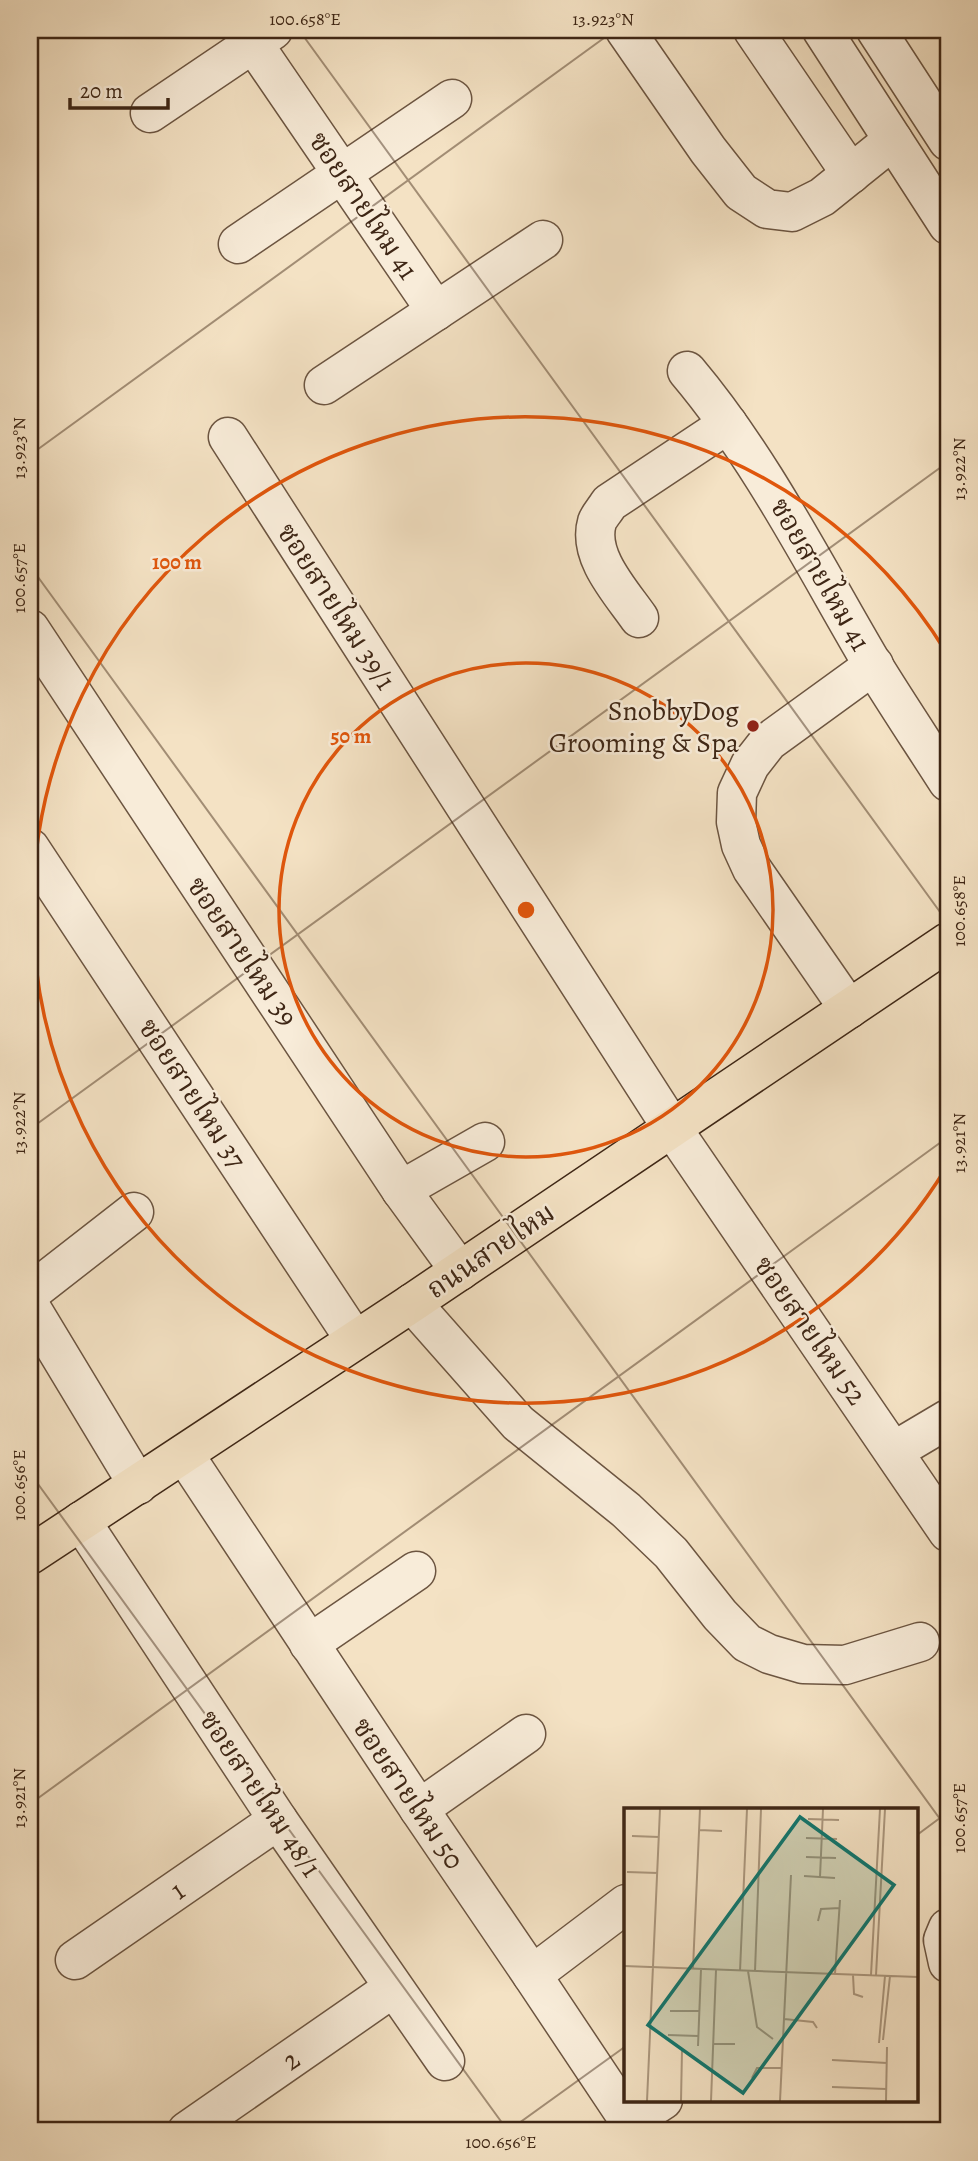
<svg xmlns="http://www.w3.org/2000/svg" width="978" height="2161" viewBox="0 0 978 2161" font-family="Alegreya,'Noto Serif Thai',serif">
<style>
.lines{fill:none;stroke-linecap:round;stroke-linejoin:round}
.minor-casing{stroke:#6c5541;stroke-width:41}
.major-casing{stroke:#3e2615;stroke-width:41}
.minor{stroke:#f8ecd9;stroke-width:38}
.major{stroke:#f4e2c4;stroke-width:38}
.ticks{fill:none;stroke:#3e2615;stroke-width:2;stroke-opacity:0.45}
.ring{fill:none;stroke:#e0560c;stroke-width:3.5}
.poi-dot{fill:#8f2418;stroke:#f8ecd9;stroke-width:2.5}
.labels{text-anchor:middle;stroke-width:5;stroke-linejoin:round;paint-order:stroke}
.street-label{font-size:28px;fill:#3e2615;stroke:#f8ecd9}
.poi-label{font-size:28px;fill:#3e2615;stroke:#f8ecd9;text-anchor:end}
.inset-road{fill:none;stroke:#ab977e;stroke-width:2}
.view{fill:#0f766e;fill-opacity:0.15;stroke:#0f766e;stroke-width:3.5}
.inset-edge{fill:none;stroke:#3e2615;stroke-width:3.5}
.centre{fill:#e0560c;stroke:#f8ecd9;stroke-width:3.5}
.ring-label{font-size:21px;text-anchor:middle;font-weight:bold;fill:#e0560c;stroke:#f8ecd9;stroke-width:5;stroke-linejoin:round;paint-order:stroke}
.neatline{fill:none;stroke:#3e2615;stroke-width:2.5}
.ticks-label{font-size:18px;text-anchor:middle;fill:#3e2615}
</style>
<rect width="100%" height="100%" fill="#f4e2c4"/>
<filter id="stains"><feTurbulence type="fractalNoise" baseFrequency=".00286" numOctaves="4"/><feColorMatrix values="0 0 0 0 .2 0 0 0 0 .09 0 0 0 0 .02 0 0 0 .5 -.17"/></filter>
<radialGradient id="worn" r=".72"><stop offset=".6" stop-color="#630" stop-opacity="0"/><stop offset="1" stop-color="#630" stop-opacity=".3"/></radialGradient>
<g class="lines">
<defs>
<g id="minor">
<path d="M244 30 436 311"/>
<path d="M625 30 708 150 741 192 767 209 792 212 822 197 893 140"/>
<path d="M753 30 851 174"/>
<path d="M822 30 948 225"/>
<path d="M876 30 948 141"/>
<path d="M150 113 273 30"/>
<path d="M238 244 452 99"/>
<path d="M687 371C762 460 814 565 873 665 897 704 923 743 948 782"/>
<path d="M324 385 543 240"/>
<path d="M228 437 672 1128 948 1532"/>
<path d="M639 618C621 592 587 556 597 522 599 516 606 509 609 503L728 424"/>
<path d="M30 629 401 1190 460 1271"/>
<path d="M30 848 355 1340"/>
<path d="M849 1009 752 869 741 845 736 822 737 793 750 765 768 742 874 665"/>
<path d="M401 1190 485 1142"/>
<path d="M30 1293 134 1212"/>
<path d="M412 1303 518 1423 626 1510 671 1553 720 1615 747 1643 769 1654 803 1664 845 1665 920 1642"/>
<path d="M30 1306 138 1485"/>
<path d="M894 1451 948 1419"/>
<path d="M184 1454 419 1809 532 1975 636 2131"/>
<path d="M81 1521 278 1820 445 2061"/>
<path d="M309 1644 416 1571"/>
<path d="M419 1809 526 1734"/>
<path d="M948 1928 943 1940 948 1963"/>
<path id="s1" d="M75 1960 278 1820"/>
<path d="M532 1975 626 1904"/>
<path d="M629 2122 663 2100"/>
<path id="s2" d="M187 2131 393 1988"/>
</g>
<path id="major" d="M30 1555 412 1303 948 942"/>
</defs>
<use href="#minor" class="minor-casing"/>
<use href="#major" class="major-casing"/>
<use href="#minor" class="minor"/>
<use href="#major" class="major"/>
</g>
<path class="ticks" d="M299 30 948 923M30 455 615 30M30 566 948 1830M30 1129 948 462M30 1473 508 2131M30 1804 948 1137M917 1835 948 1812M508 2131 626 2046"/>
<g class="ring">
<circle cx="526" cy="910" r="247"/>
<path d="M946 1168A493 493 0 1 1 946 652"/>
</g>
<circle class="poi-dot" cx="753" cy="726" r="7"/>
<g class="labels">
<g class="street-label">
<text transform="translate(364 205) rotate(56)" y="10">ซอยสายไหม 41</text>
<text transform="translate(821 574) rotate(60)" y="10">ซอยสายไหม 41</text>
<text transform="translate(337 606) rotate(57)" y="10">ซอยสายไหม 39/1</text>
<text transform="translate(243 951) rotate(56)" y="10">ซอยสายไหม 39</text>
<text transform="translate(193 1093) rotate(57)" y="10">ซอยสายไหม 37</text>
<text transform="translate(490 1250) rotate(-34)" y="10">ถนนสายไหม</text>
<text transform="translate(811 1330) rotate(55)" y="10">ซอยสายไหม 52</text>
<text transform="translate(261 1793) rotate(56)" y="10">ซอยสายไหม 48/1</text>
<text transform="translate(409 1793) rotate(56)" y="10">ซอยสายไหม 50</text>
<text dy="10" stroke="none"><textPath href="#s1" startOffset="124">1</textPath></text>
<text dy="10" stroke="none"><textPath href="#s2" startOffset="126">2</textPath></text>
</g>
<g class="poi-label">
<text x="739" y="720">SnobbyDog<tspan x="739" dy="32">Grooming &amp; Spa</tspan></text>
</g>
</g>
<g transform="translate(624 1808)">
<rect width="294" height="294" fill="#f4e2c4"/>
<path class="inset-road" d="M184 11 215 12M75 22 98 23M8 28 35 29M182 30 213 31M182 49 212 50M3 64 34 65M180 68 211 70M196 69 199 1M194 113 197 101 216 100M0 158 294 169M69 160 76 1M116 163 123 1M124 163 133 219 149 231M131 163 137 1M211 166 216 92M229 167 230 186 239 189M247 167 256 1M252 167 261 1M46 203H75M160 211 189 214 193 220M44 227 74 228M259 232 266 168M255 235 261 168M89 236H111M74 238 77 161M208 252 263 255M128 270 133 260H158M208 279 262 281M23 293 36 1M57 293 58 242M87 293 92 162M156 293 167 67M262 293 263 239"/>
<path class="view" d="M176 9 270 77 119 285 24 217Z"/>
<rect width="294" height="294" class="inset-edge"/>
</g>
<circle cx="526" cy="910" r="10" class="centre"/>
<g class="ring-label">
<text x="177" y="569">100 m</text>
<text x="351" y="743">50 m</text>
</g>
<rect width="978" height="2161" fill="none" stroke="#f4e2c4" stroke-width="77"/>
<path d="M70 98v10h98v-10" fill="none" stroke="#3e2615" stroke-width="3.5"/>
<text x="80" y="98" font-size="21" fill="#3e2615" stroke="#f8ecd9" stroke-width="5" paint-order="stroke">20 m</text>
<rect x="38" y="38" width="902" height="2084" class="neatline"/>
<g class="ticks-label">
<text x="305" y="25">100.658°E</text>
<text x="603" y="25">13.923°N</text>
<text transform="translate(19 448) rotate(-90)" y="6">13.923°N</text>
<text transform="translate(959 469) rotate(-90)" y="6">13.922°N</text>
<text transform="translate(19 578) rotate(-90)" y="6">100.657°E</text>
<text transform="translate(959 911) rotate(-90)" y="6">100.658°E</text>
<text transform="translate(19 1123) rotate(-90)" y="6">13.922°N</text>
<text transform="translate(959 1143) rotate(-90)" y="6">13.921°N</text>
<text transform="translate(19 1485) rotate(-90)" y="6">100.656°E</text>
<text transform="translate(19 1798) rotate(-90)" y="6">13.921°N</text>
<text transform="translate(959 1818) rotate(-90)" y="6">100.657°E</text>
<text x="501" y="2148">100.656°E</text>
</g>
<rect width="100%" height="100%" filter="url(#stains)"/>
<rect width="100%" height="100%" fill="url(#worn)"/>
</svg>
